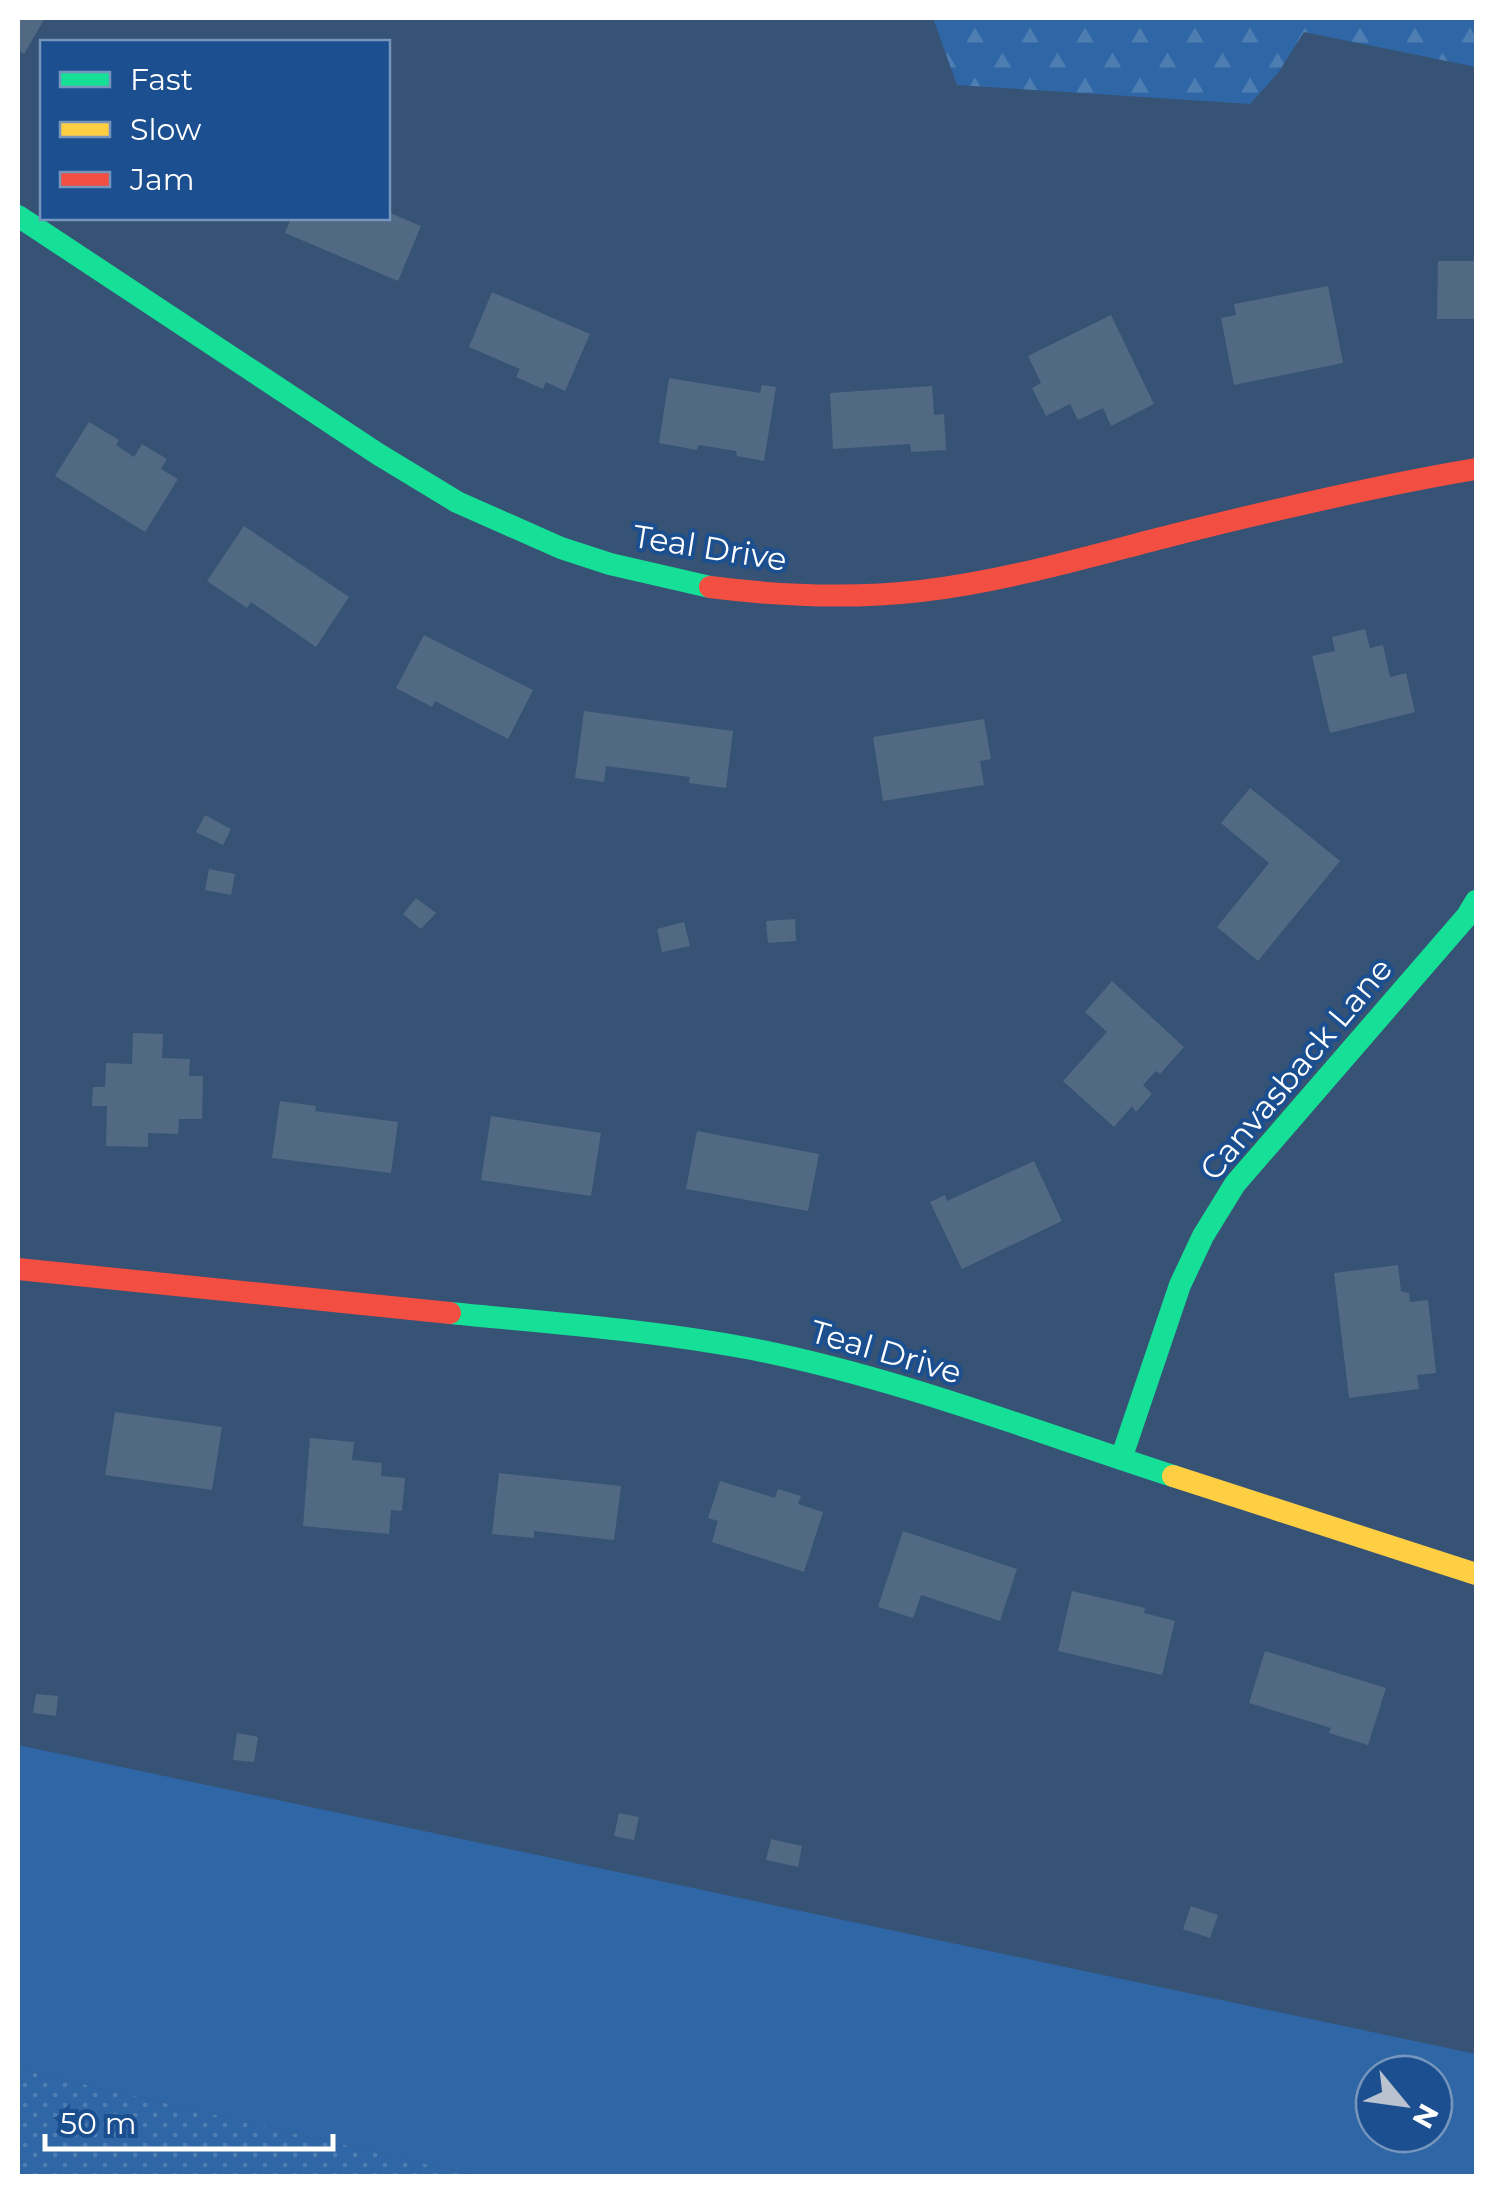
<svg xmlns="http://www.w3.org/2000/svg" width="1494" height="2194" viewBox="0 0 1494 2194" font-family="Montserrat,sans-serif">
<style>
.green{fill:#2f66a5;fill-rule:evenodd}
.forest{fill:url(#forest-firs)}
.park{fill:url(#park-dots)}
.building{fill:#526984}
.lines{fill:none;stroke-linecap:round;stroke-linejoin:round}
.fast{stroke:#16e098;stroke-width:22}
.slow{stroke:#ffcf43;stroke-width:22}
.jam{stroke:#f24e42;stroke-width:22}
.labels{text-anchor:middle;stroke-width:8;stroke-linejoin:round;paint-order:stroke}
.street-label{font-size:32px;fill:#fff;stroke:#1b4f8f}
</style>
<defs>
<pattern id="forest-firs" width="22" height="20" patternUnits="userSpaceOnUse" patternTransform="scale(2.5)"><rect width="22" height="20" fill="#2f66a5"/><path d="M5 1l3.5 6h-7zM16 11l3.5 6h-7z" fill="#4e7db2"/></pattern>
<pattern id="park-dots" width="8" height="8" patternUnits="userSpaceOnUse" patternTransform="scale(2.5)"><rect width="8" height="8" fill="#2f66a5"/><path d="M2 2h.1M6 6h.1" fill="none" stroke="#4e7db2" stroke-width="1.8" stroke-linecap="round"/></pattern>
</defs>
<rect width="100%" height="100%" fill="#365274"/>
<path class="green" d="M18 1745 1476 2054V2176H478L18 2069ZM1374 2074H1434V2134H1374Z"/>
<path class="forest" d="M933 18H1476V67L1304 32 1278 73 1250 104 957 85Z"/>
<path class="park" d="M18 2069 478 2176H18Z"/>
<path class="building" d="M18 18H45L24 54 18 50Z
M388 212 421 226 398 281 285 233 291 218H388Z
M1438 261H1476V319H1437Z
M1328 286 1343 363 1234 385 1221 318 1236 315 1234 304Z
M492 292 590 334 565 391 546 382 543 389 516 377 520 369 469 347Z
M1111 315 1154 404 1111 426 1103 408 1078 420 1070 404 1046 416 1032 388 1041 383 1028 356Z
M669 378 760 393 762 385 776 387 764 461 737 456 736 451 699 445 697 450 659 443Z
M932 386 934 415 944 414 946 450 911 452 910 444 833 449 830 393Z
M89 422 119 440 116 445 134 457 142 444 167 459 161 469 178 479 145 532 55 476Z
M244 526 349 597 316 647 251 602 247 608 207 581Z
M1365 629 1370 648 1383 645 1390 677 1406 673 1415 712 1330 733 1312 656 1335 651 1332 637Z
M424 635 533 690 508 739 435 701 432 707 396 688Z
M584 711 733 731 726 788 689 783 690 777 606 766 604 782 575 778Z
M984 719 991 759 980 761 984 785 883 801 873 737Z
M1250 788 1340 861 1258 961 1217 927 1269 863 1221 823Z
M205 815 231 829 223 845 196 832Z
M209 869 235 874 231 895 205 890Z
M416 898 436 913 421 929 403 914Z
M795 919 796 941 768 943 766 921Z
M684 922 690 946 662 952 657 929Z
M1112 981 1184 1047 1160 1074 1156 1071 1143 1085 1152 1094 1136 1112 1132 1106 1114 1127 1063 1081 1107 1032 1085 1012Z
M133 1033 163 1034 162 1058 190 1059 189 1076H203L202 1119H179L178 1134 148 1133V1147L106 1146 107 1106H92L93 1087H105L106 1063 132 1064Z
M280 1101 316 1106 315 1111 398 1122 391 1173 272 1158Z
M491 1116 601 1133 591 1196 481 1180Z
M697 1131 819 1154 808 1211 686 1189Z
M1034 1161 1062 1221 962 1269 930 1202 945 1195 947 1201Z
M1398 1265 1401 1291 1409 1293 1410 1302 1428 1300 1436 1373 1417 1375 1419 1389 1349 1398 1334 1273Z
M115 1412 222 1427 212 1490 105 1475Z
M310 1438 354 1442 352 1460 382 1463 381 1476 405 1478 402 1511 391 1510 389 1534 303 1526Z
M499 1473 621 1486 614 1540 534 1531V1538L492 1534Z
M720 1481 775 1498 778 1489 801 1496 798 1504 823 1512 804 1572 712 1542 718 1521 708 1518Z
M903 1531 1017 1569 1000 1621 921 1595 913 1618 878 1607Z
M1072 1591 1145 1608 1144 1613 1175 1621 1162 1675 1058 1651Z
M1265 1651 1386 1688 1368 1745 1329 1733 1331 1728 1249 1703Z
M36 1694 58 1696 56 1716 33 1713Z
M237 1733 258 1737 254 1762 233 1760Z
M619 1813 639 1817 634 1840 614 1836Z
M771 1839 802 1846 798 1867 766 1860Z
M1191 1906 1218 1915 1210 1938 1183 1929Z"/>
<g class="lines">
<path class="fast" d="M18 216 378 454 457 502 561 548 610 564 710 587
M450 1313C551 1323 652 1330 752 1349 895 1377 1034 1431 1173 1476
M1121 1459 1180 1285 1203 1236 1235 1184 1467 916 1476 901"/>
<path class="slow" d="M1173 1476 1476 1574"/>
<path class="jam" d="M710 587C780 596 851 599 921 591 1007 581 1090 556 1173 535 1273 510 1374 486 1476 469
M18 1269 450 1313"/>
</g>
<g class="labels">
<g class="street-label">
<text transform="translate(710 548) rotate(9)" y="11">Teal Drive</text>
<text transform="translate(1296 1069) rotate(-50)" y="11">Canvasback Lane</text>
<text transform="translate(886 1352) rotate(16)" y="11">Teal Drive</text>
</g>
</g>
<rect width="1494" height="2194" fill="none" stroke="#ffffff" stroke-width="40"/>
<rect x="40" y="40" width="350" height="180" fill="#1b4f8f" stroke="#7695bc" stroke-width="2.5"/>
<rect x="60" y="72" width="50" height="15" fill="#16e098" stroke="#7695bc" stroke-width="2.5"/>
<text x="130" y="90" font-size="30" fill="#ffffff">Fast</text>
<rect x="60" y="122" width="50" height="15" fill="#ffcf43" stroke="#7695bc" stroke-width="2.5"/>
<text x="130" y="140" font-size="30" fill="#ffffff">Slow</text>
<rect x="60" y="172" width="50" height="15" fill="#f24e42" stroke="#7695bc" stroke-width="2.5"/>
<text x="130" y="190" font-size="30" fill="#ffffff">Jam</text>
<g transform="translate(1404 2104) rotate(119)"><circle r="48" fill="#1b4f8f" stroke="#7695bc" stroke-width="2.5"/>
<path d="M0-8L18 38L0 25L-18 38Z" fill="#b9c2ce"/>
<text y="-15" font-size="28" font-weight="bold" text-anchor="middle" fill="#ffffff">N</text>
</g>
<path d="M45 2134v15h288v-15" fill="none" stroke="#ffffff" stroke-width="5"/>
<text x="60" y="2134" font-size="30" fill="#ffffff" stroke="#1b4f8f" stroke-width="8" paint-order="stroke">50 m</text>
</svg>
